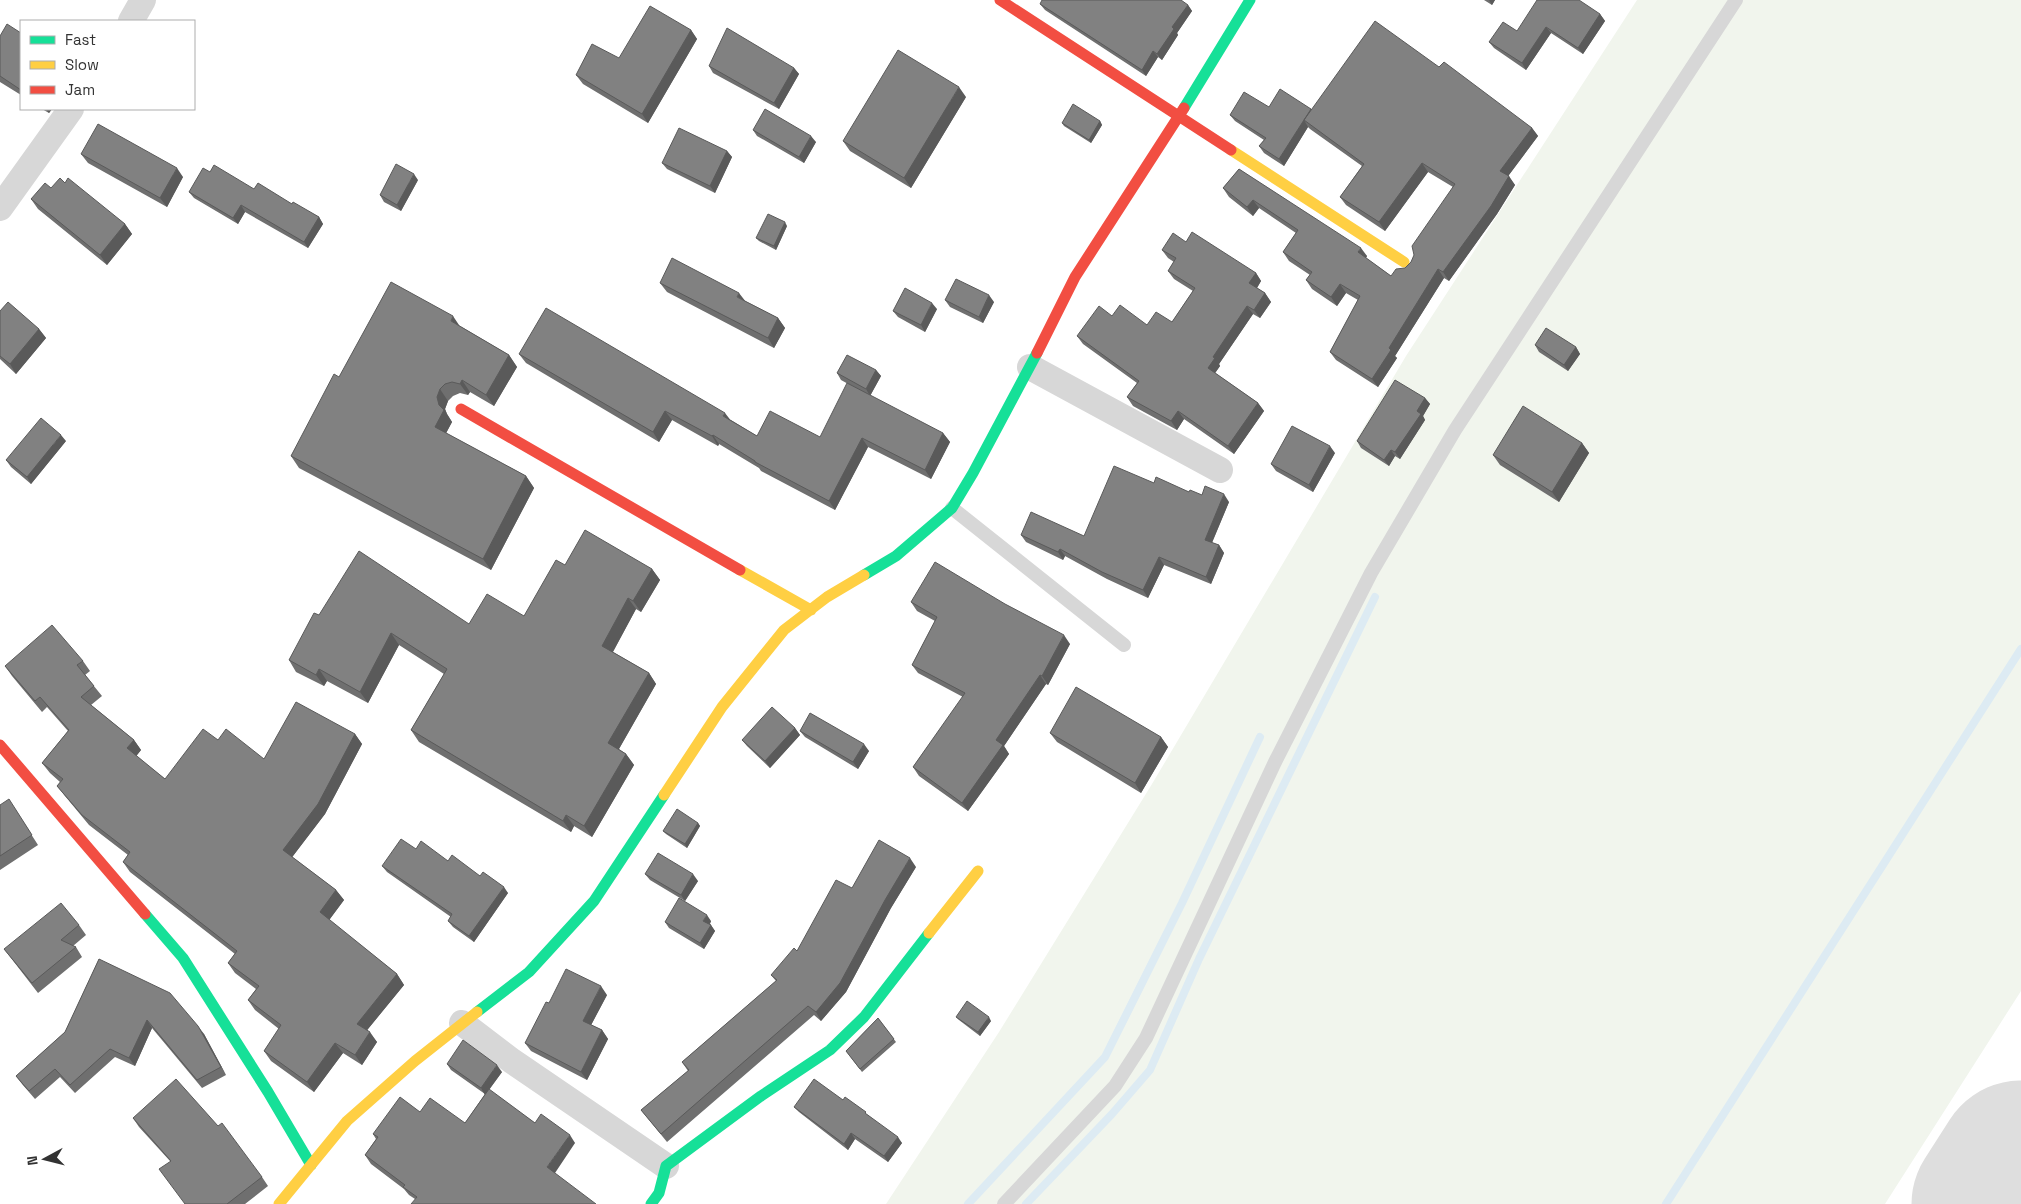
<svg xmlns="http://www.w3.org/2000/svg" width="2021" height="1204" viewBox="0 0 2021 1204" font-family="'Space Grotesk',sans-serif">
<style>
.green{fill:#f1f5ed}
.lines{fill:none;stroke-linecap:round;stroke-linejoin:round}
.stream{stroke:#ddebf3;stroke-width:8}
.runway{stroke:#dedede;stroke-width:169}
.lane{stroke:#d7d7d7;stroke-width:14}
.street{stroke:#d7d7d7;stroke-width:26}
.fast{stroke:#16e098;stroke-width:11}
.slow{stroke:#ffcf43;stroke-width:11}
.jam{stroke:#f24e42;stroke-width:11}
.wall{fill:#6f6f6f}
.shaded-wall{fill:#5a5a5a}
.building{fill:#818181;stroke:#5a5a5a}
</style>
<rect width="100%" height="100%" fill="#fff"/>
<path class="green" d="M1637 0H2021V991L1885 1204H886L999 1032 1152 784 1406 356Z"/>
<g class="lines">
<path class="stream" d="M968 1204 1105 1057 1182 903 1260 737
M1026 1204 1112 1114 1150 1070 1199 959 1375 597
M1666 1204 2021 649"/>
<path class="runway" d="M1996 1204 2021 1165"/>
<path class="lane" d="M952 508 1124 645
M1004 1204 1115 1086 1146 1038 1275 762 1371 573 1455 430 1736 0"/>
<path class="street" d="M131 21 143 0
M0 208 71 109
M1030 367 1220 470
M462 1023 512 1061 666 1166"/>
<path class="fast" d="M1184 108 1250 0
M864 575 896 556 952 508 973 473 1037 353
M145 914 183 958 268 1092 311 1165
M477 1012 529 972 594 901 664 795
M651 1204 659 1193 666 1166 761 1096 830 1050 864 1017 929 933"/>
<path class="slow" d="M1231 150 1404 262
M740 570 811 610
M664 795 722 707 784 630 827 597 864 575
M929 933 978 871
M279 1204 347 1121 415 1061 477 1012"/>
<path class="jam" d="M1000 0 1231 150
M1037 353 1075 277 1184 108
M461 409 740 570
M0 745 145 914"/>
</g>
<path class="wall" d="M1484 0H1495L1492 5Z
M1040 4 1188 5 1192 11 1177 33 1178 35 1162 60 1158 57 1146 76 1045 10Z
M1600 14 1605 21 1583 54 1551 33 1526 70 1494 48 1489 42 1517 31Z
M691 30 697 39 648 123 583 84 576 75Z
M21 33V95L0 82V36Z
M709 66 794 68 799 74 779 109 713 73Z
M1439 67 1532 128 1538 136 1508 176 1515 185 1497 214 1449 281 1444 278 1395 356 1397 358 1378 387 1336 360 1330 352 1358 300 1346 293 1337 306 1312 289 1306 280 1310 275 1289 261 1283 252 1296 233 1259 208 1253 216 1229 197 1223 188 1239 169 1367 256 1366 258 1391 276 1405 268 1411 262 1453 187 1428 172 1385 231 1346 205 1340 197 1362 166 1310 129 1308 127 1284 166 1264 153 1259 146 1264 140 1235 121 1230 115 1269 107 1312 109Z
M966 97 911 188 850 151 843 141Z
M42 109H52L49 113Z
M1100 121 1102 125 1091 143 1064 126 1062 123Z
M753 130 816 142 804 163 757 136Z
M727 151 732 157 715 193 667 169 662 163Z
M81 154 183 177 167 207 88 163Z
M210 172 292 204 319 217 323 224 308 248 245 212 238 224 194 198 189 192Z
M418 180 401 211 384 202 380 195Z
M65 183 125 224 132 234 107 265 38 209 31 199 51 188Z
M787 226 776 250 759 241 756 238Z
M1186 242 1256 273 1261 281 1257 288 1265 293 1271 302 1260 318 1253 314 1219 364 1220 366 1215 373 1258 403 1264 411 1234 454 1184 419 1177 430 1133 406 1127 397 1137 383 1083 344 1077 336 1112 316 1147 325 1172 322 1193 291 1174 279 1168 271 1174 262 1168 258 1162 250Z
M660 283 745 301 778 318 785 328 774 348 667 292Z
M945 300 994 302 983 323 950 307Z
M937 309 925 332 898 317 893 311Z
M0 311 39 329 46 338 16 374 0 359Z
M460 326 509 355 517 367 494 406 470 392 468 395 460 393 453 396 448 401 445 409 447 414 452 422 446 433 526 476 534 488 491 570 299 468 291 456 339 377Z
M1535 345 1576 347 1580 354 1568 371 1539 352Z
M519 354 731 420 757 436 820 437 943 433 950 442 931 479 868 447 835 510 761 471 759 468 719 444 718 446 672 420 659 442 526 363Z
M876 370 881 376 870 396 841 380 837 373Z
M1425 398 1430 404 1423 416 1425 420 1400 459 1395 456 1389 466 1361 448 1357 441Z
M66 441 31 484 11 467 6 460Z
M1582 443 1589 453 1559 502 1500 465 1493 455Z
M1335 453 1313 492 1276 471 1271 464Z
M1154 483 1229 502 1212 543 1219 545 1224 553 1211 584 1164 565 1148 598 1107 579 1065 556 1063 560 1026 542 1021 535 1084 536Z
M565 565 652 569 660 580 641 612 636 609 613 652 649 673 656 684 619 749 626 754 634 765 592 837 574 826 571 832 419 742 411 730 444 674 399 645 368 703 327 681 324 686 296 672 289 660 319 615 469 624 524 616Z
M911 602 1070 644 1048 685 1046 684 1004 746 1009 754 968 811 919 776 913 767 963 697 918 673 912 665 935 621 917 611Z
M83 661 90 671 85 675 102 696 91 705 134 740 141 750 136 756 165 779 218 740 264 759 355 734 362 744 325 814 292 857 336 890 344 900 329 920 397 974 404 985 367 1030 377 1042 362 1065 343 1053 314 1092 271 1061 264 1051 279 1029 255 1010 248 1000 256 989 235 973 228 963 235 954 130 872 123 862 128 855 89 825 65 796 57 786 60 782 50 773 42 763 68 731 47 707 42 712 12 676 5 666Z
M795 728 800 735 770 768 747 746 742 740Z
M800 731 869 751 858 769 805 737Z
M1050 733 1161 737 1168 747 1141 793 1057 742Z
M0 805 15 809 38 845 0 870Z
M698 823 700 826 687 848 666 834 663 831Z
M416 849 448 861 480 876 508 893 474 942 453 927 448 921 451 917 387 872 382 866Z
M916 867 891 908 846 992 821 1021 814 1015 667 1142 641 1110 688 1071 682 1062 776 981 771 975 797 951 852 888Z
M645 874 698 881 685 901 650 880Z
M711 921 710 924 715 931 704 949 669 928 665 922Z
M79 925 86 935 73 946 76 947 82 957 38 993 4 949Z
M99 959 204 1034 226 1075 202 1088 152 1028 135 1066 115 1057 75 1093 60 1077 35 1099 22 1084 16 1076 65 1032Z
M607 995 591 1025 602 1030 608 1039 587 1080 531 1051 525 1043 549 1003Z
M956 1017 991 1021 980 1036 959 1020Z
M878 1018 896 1042 862 1072 846 1051Z
M447 1064 502 1072 489 1090 535 1123 575 1143 415 1199 409 1195 404 1189 371 1164 365 1155 376 1139 373 1134 420 1112 465 1123 485 1094 451 1070Z
M843 1100 869 1116 902 1143 888 1162 855 1139 848 1150 799 1112 794 1107Z
M133 1118 262 1177 268 1186 245 1204H185L170 1161 139 1127Z"/>
<path class="shaded-wall" d="M1489 0H1495L1492 5Z
M1188 5 1192 11 1177 33 1178 35 1162 60 1157 54 1172 27Z
M1600 14 1605 21 1583 54 1578 48Z
M1546 27 1551 33 1526 70 1522 63Z
M691 30 697 39 648 123 642 114Z
M1153 51 1158 57 1146 76 1142 70Z
M794 68 799 74 779 109 774 103Z
M959 87 966 97 911 188 904 178Z
M46 109H52L49 113Z
M1304 120 1308 127 1284 166 1279 159Z
M1100 121 1102 125 1091 143 1089 140Z
M1532 128 1538 136 1506 179 1500 171Z
M811 136 816 142 804 163 799 157Z
M727 151 732 157 715 193 710 186Z
M1422 163 1428 172 1385 231 1379 222Z
M177 168 183 177 167 207 160 198Z
M414 174 418 180 401 211 397 205Z
M1509 176 1515 185 1497 214 1449 281 1443 272Z
M1253 200 1259 208 1253 216 1247 207Z
M241 205 245 212 238 224 233 218Z
M319 217 323 224 308 248 304 242Z
M785 222 787 226 776 250 774 246Z
M125 224 132 234 107 265 100 255Z
M1361 248 1367 256 1364 261 1358 252Z
M1438 269 1444 278 1395 356 1397 358 1378 387 1372 379 1389 348Z
M1256 273 1261 281 1255 291 1249 283Z
M1340 284 1346 293 1337 306 1331 297Z
M739 293 746 302 737 297Z
M1265 293 1271 302 1260 318 1254 310Z
M989 295 994 302 983 323 979 317Z
M932 303 937 309 925 332 921 325Z
M1247 306 1253 314 1219 364 1220 366 1213 376 1208 368 1213 357Z
M453 316 461 328 451 321Z
M778 318 785 328 774 348 768 338Z
M39 329 46 338 16 374 10 364Z
M1576 347 1580 354 1568 371 1564 365Z
M509 355 517 367 494 406 486 395Z
M876 370 881 376 870 396 866 389Z
M462 380 470 392 468 395 460 384Z
M440 389 448 401 445 409 447 414 452 422 443 439 435 427 437 397Z
M1425 398 1430 404 1423 416 1425 420 1400 459 1395 452 1417 411Z
M1258 403 1264 411 1234 454 1228 446Z
M665 411 672 420 659 442 653 432Z
M1178 411 1184 419 1177 430 1171 421Z
M725 413 732 422 723 416Z
M943 433 950 442 931 479 925 470Z
M61 435 66 441 31 484 27 477Z
M713 435 719 444 718 446 712 436Z
M862 438 868 447 835 510 829 501Z
M1582 443 1589 453 1559 502 1552 492Z
M1330 446 1335 453 1313 492 1309 485Z
M1391 450 1395 456 1389 466 1384 460Z
M526 476 534 488 491 570 483 559Z
M1224 494 1229 502 1210 547 1205 540Z
M1219 545 1224 553 1211 584 1206 577Z
M1060 549 1065 556 1063 560 1058 552Z
M1159 557 1164 565 1148 598 1143 590Z
M652 569 660 580 641 612 633 601Z
M628 598 636 609 610 657 602 646Z
M391 633 399 645 368 703 360 692Z
M1064 635 1070 644 1048 685 1042 676Z
M319 669 327 681 324 686 316 675Z
M649 673 656 684 616 754 608 743Z
M1040 675 1046 684 1004 746 1009 754 968 811 962 803 996 740Z
M795 728 800 735 770 768 765 761Z
M355 734 362 744 325 814 290 860 283 850Z
M1161 737 1168 747 1141 793 1135 783Z
M134 740 141 750 134 759 127 748Z
M864 744 869 751 858 769 853 762Z
M626 754 634 765 592 837 584 826Z
M566 815 574 826 571 832 563 821Z
M698 823 700 826 687 848 685 844Z
M910 858 916 867 891 908 846 992 821 1021 816 1012Z
M693 874 698 881 685 901 681 895Z
M504 887 508 893 474 942 469 936Z
M336 890 344 900 327 923 320 912Z
M707 915 711 921 708 927 703 921Z
M711 925 715 931 704 949 700 943Z
M397 974 404 985 364 1034 357 1024Z
M601 986 607 995 589 1029 583 1021Z
M989 1017 991 1021 980 1036 978 1032Z
M147 1020 152 1028 135 1066 129 1058Z
M198 1026 204 1034 226 1075 221 1067Z
M602 1030 608 1039 587 1080 581 1072Z
M370 1032 377 1042 362 1065 355 1055Z
M335 1043 343 1053 314 1092 307 1082Z
M497 1065 502 1072 485 1095 481 1088Z
M851 1133 855 1139 848 1150 844 1144Z
M570 1135 575 1143 553 1176 547 1167Z
M898 1137 902 1143 888 1162 884 1156Z"/>
<path class="building" d="M1042 0H1181L1188 5 1172 27 1174 29 1157 54 1153 51 1142 70 1040 4Z
M1537 0H1579L1600 14 1578 48 1546 27 1522 63 1489 42 1503 22 1517 31Z
M650 6 691 30 642 114 576 75 592 44 619 58Z
M1375 21 1439 67 1444 62 1532 128 1500 171 1509 176 1491 206 1443 272 1438 269 1389 348 1391 350 1372 379 1330 352 1360 296 1340 284 1331 297 1306 280 1312 272 1283 252 1298 230 1253 200 1247 207 1223 188 1239 169 1361 248 1358 252 1391 276 1396 269 1405 268 1411 262 1414 255 1412 246 1455 184 1422 163 1379 222 1340 197 1364 164 1304 120Z
M7 24 21 33V90L0 76V36Z
M727 28 794 68 774 103 709 66Z
M898 50 959 87 904 178 843 141Z
M1280 89 1311 109 1279 159 1259 146 1266 138 1230 115 1244 92 1269 107Z
M1073 104 1100 121 1089 140 1062 123Z
M765 109 811 136 799 157 753 130Z
M98 124 177 168 160 198 81 154Z
M679 128 727 151 710 186 662 163Z
M396 164 414 174 397 205 380 195Z
M214 165 254 189 258 183 292 204 293 202 319 217 304 242 241 205 233 218 189 192 203 168 210 172Z
M60 178 65 183 68 178 125 224 100 255 31 199 45 183 51 188Z
M768 214 785 222 774 246 756 238Z
M1192 232 1256 273 1249 283 1265 293 1254 310 1247 306 1213 357 1215 358 1208 368 1258 403 1228 446 1178 411 1171 421 1127 397 1139 381 1077 336 1099 306 1112 316 1120 305 1147 325 1156 312 1172 322 1195 288 1168 271 1176 258 1162 250 1173 233 1186 242Z
M672 258 739 293 737 297 778 318 768 338 660 283Z
M956 279 989 295 979 317 945 300Z
M391 282 453 316 451 321 509 355 486 395 462 380 460 384 452 382 445 384 440 389 437 397 439 405 444 410 435 427 526 476 483 559 291 456 334 374 339 377Z
M905 288 932 303 921 325 893 311Z
M8 302 39 329 10 364 0 356V311Z
M546 308 725 413 723 416 757 436 770 411 820 437 847 383 943 433 925 470 862 438 829 501 755 462V461L713 435 712 436 665 411 653 432 519 354Z
M1546 328 1576 347 1564 365 1535 345Z
M847 355 876 370 866 389 837 373Z
M1395 380 1425 398 1417 411 1421 414 1395 452 1391 450 1384 460 1357 441Z
M1523 406 1582 443 1552 492 1493 455Z
M41 418 61 435 27 477 6 460Z
M1292 426 1330 446 1309 485 1271 464Z
M1114 466 1154 483 1156 477 1189 492 1190 490 1202 495 1205 486 1224 494 1205 540 1219 545 1206 577 1159 557 1143 590 1102 572 1060 549 1058 552 1021 535 1031 512 1084 536Z
M585 530 652 569 633 601 628 598 602 646 649 673 608 743 626 754 584 826 566 815 563 821 411 730 447 669 391 633 360 692 319 669 316 675 289 660 314 613 319 615 359 551 469 624 487 594 524 616 556 560 565 565Z
M935 562 1005 604 1064 635 1042 676 1040 675 996 740 1003 745 962 803 913 767 965 693 912 665 937 617 911 602Z
M52 625 83 661 77 665 94 686 81 697 134 740 127 748 165 779 203 729 218 740 226 729 264 759 296 702 355 734 318 804 283 850 336 890 320 912 397 974 357 1024 370 1032 355 1055 335 1043 307 1082 264 1051 281 1025 248 1000 259 986 228 963 237 951 123 862 130 852 82 815 57 786 63 779 42 763 69 730 40 697 35 701 5 666Z
M1076 687 1161 737 1135 783 1050 733Z
M772 707 795 728 765 761 742 740Z
M810 713 864 744 853 762 800 731Z
M9 799 32 835 0 856V805Z
M677 809 698 823 685 844 663 831Z
M401 839 416 849 421 841 448 861 452 855 480 876 483 872 504 887 469 936 448 921 452 914 382 866Z
M879 840 910 858 885 900 840 983 816 1012 808 1006 661 1134 641 1110 689 1070 682 1062 777 980 771 975 794 948 797 951 836 880 852 888Z
M658 853 693 874 681 895 645 874Z
M679 898 707 915 703 921 711 925 700 943 665 922Z
M61 903 79 925 61 940 76 947 32 983 4 949Z
M99 959 170 993 198 1026 221 1067 197 1080 147 1020 129 1058 110 1049 70 1085 55 1069 29 1091 16 1076 65 1032Z
M566 969 601 986 583 1021 602 1030 581 1072 525 1043 546 1002 549 1003Z
M967 1001 989 1017 978 1032 956 1017Z
M878 1018 894 1039 860 1069 846 1051Z
M463 1040 497 1065 481 1088 447 1064Z
M176 1079 218 1126 222 1123 262 1177 227 1204H185L159 1169 171 1161 133 1118Z
M814 1079 843 1100 845 1097 866 1112 865 1113 898 1137 884 1156 851 1133 844 1144 794 1107Z
M489 1089 535 1123 541 1114 570 1135 547 1167 596 1204H411L417 1197 403 1187 405 1185 365 1155 378 1137 373 1134 400 1097 420 1112 430 1098 465 1123Z"/>
<rect x="20" y="20" width="175" height="90" fill="#ffffff" stroke="#adadad"/>
<rect x="30" y="36" width="25" height="8" fill="#16e098" stroke="#adadad"/>
<text x="65" y="45" font-size="15" fill="#333333">Fast</text>
<rect x="30" y="61" width="25" height="8" fill="#ffcf43" stroke="#adadad"/>
<text x="65" y="70" font-size="15" fill="#333333">Slow</text>
<rect x="30" y="86" width="25" height="8" fill="#f24e42" stroke="#adadad"/>
<text x="65" y="95" font-size="15" fill="#333333">Jam</text>
<g transform="translate(45 1159) rotate(263)" stroke="#ffffff" stroke-width="4" paint-order="stroke">
<path d="M0-4L9 19L0 12L-9 19Z" fill="#333333"/>
<text y="-8" font-size="14" font-weight="bold" text-anchor="middle" fill="#333333">N</text>
</g>
</svg>
